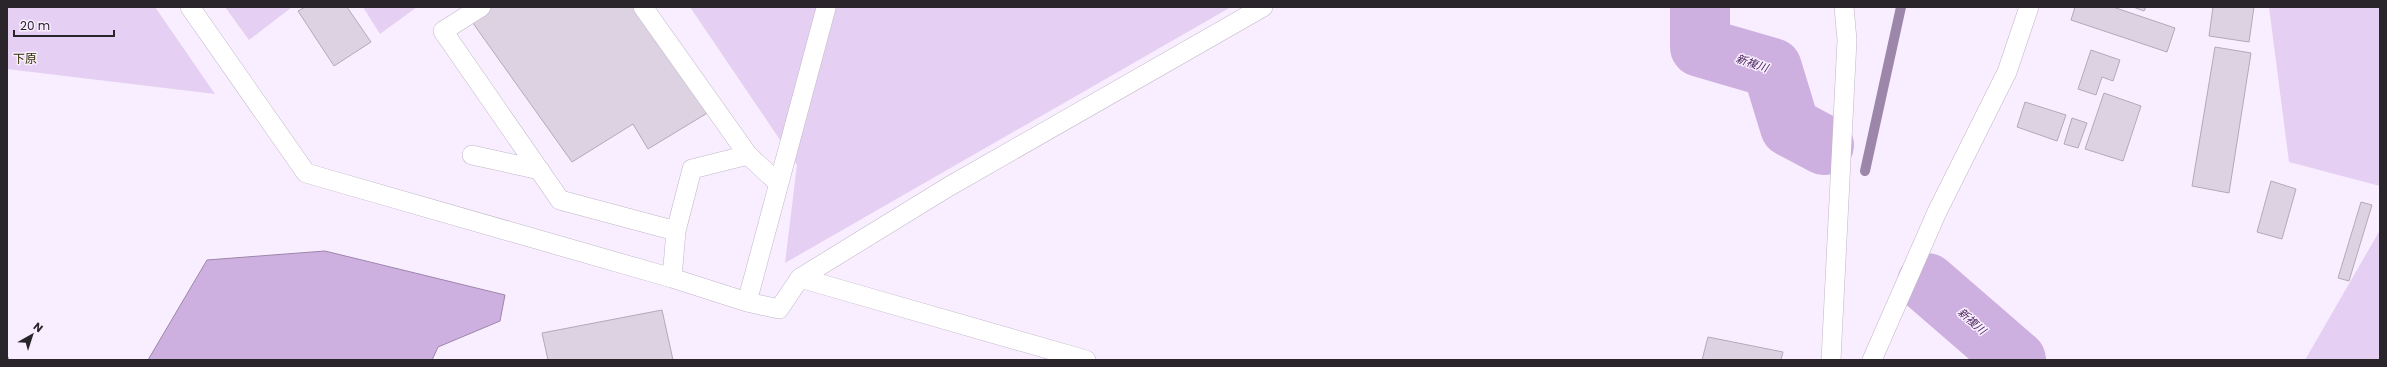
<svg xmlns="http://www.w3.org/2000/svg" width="2387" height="367" viewBox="0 0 2387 367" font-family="Poppins,'Noto Sans JP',sans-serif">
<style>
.green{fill:#e5cff2}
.water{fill:#ceb0e0;stroke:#9c86aa}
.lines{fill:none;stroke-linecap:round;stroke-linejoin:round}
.stream{stroke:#9c86aa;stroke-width:10}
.river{stroke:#ceb0e0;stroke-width:60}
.building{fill:#dcd2e2;stroke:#b3a9b9}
.service-casing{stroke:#c0b6c6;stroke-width:20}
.path{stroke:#98919d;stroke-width:2.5;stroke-dasharray:3 2;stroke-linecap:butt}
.service{stroke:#fff;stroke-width:19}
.labels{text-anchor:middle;stroke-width:3;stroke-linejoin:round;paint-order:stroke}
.water-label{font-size:11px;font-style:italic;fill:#4b255e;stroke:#f9eeff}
.quarter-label{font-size:12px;fill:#332f03;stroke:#f9eeff}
</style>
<rect width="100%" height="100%" fill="#f9eeff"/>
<path class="green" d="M7 7H155L215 94 7 69Z
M225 7H292L249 40Z
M363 7H417L380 34Z
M690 7H1231L785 263 797 165Z
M2269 7H2380V186L2289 162Z
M2380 230V360H2305Z"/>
<path class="water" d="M325 251 505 295 500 321 438 347 432 360H148L207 260Z"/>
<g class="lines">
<path class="stream" d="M1865 171 1901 7"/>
<path class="river" d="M1700 7V47L1772 68 1790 127 1824 145
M1927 283 2016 360"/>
</g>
<path class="building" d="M305 7H347L371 42 334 66 298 11Z
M488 7H642L714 109 648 149 633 124 572 162 470 19Z
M2075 7H2113L2175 28 2167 52 2071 20Z
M2133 7H2146L2144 11Z
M2213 7H2254L2249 42 2209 36Z
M2215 47 2251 53 2229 193 2192 186Z
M2091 50 2120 60 2113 81 2102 77 2096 95 2078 89Z
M2104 93 2141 106 2123 161 2085 149Z
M2025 102 2066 115 2057 141 2017 127Z
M2072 118 2087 123 2078 148 2064 144Z
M2271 181 2296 189 2282 239 2257 232Z
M2361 202 2372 205 2349 281 2338 278Z
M662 310 673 360H548L542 333Z
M1708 337 1783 352 1781 360H1702Z"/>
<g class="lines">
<defs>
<path id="service" d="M190 7 306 173 672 278 747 302 779 309 800 278 1086 360
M481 7 443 31 560 200 676 231
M643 7 748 155 778 183
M472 155 540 170
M672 278 676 231 692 169 748 155
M800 278 948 187 1263 7
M747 302 826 8
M1831 360 1847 40 1844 7
M1872 360 1937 212 2007 72 2029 7"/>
</defs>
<use href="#service" class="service-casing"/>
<path class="path" d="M7 359 8 357"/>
<use href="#service" class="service"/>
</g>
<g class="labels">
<g class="water-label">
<text transform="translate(1752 63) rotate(19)" y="4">新複川</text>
<text transform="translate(1972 321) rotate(41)" y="4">新複川</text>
</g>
<g class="quarter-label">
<text x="25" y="63">下原</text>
</g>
</g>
<rect width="2387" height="367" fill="none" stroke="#29252b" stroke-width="16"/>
<g transform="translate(32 335) rotate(39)" stroke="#f9eeff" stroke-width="3" paint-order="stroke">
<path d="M0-3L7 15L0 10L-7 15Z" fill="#29252b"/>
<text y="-6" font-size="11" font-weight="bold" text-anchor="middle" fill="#29252b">N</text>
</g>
<path d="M14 30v6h100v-6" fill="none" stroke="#29252b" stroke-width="2"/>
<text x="20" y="30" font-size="12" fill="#29252b" stroke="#f9eeff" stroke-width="3" paint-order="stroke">20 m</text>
</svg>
